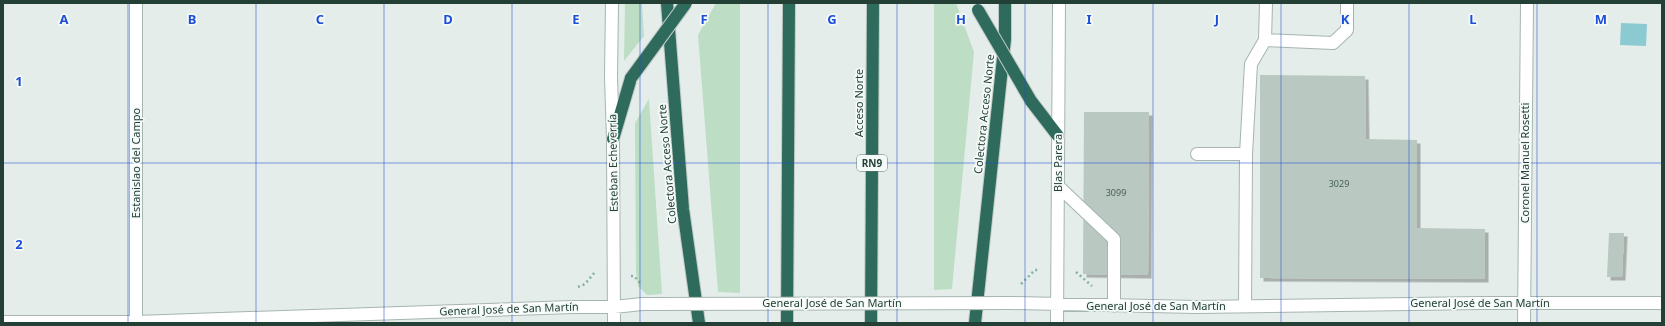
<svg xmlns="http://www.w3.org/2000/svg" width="1665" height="326" viewBox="0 0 1665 326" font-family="'Noto Sans',sans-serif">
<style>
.green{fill:#bddec4}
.water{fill:#8ccad2}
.building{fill:#b9c8c1;filter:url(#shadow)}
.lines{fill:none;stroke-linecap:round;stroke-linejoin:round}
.minor-casing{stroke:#a6b5b0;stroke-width:14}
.highway-casing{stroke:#c1c9c7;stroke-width:14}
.path{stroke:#84b1a1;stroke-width:2.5;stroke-dasharray:2 3;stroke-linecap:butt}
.minor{stroke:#fff;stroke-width:12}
.highway{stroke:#2f6b5c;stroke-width:12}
.minor-bridge-casing{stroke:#a6b5b0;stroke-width:14;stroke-linecap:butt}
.highway-bridge-casing{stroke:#c1c9c7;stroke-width:14;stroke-linecap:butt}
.minor-bridge{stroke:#fff;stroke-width:12}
.highway-bridge{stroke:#2f6b5c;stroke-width:12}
.grid{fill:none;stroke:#1d4ed8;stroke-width:1;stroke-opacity:0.55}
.labels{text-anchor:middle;stroke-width:3.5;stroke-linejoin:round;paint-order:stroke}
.number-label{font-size:9px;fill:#486159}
.shield{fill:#f4faf7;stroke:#627770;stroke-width:1}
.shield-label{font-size:10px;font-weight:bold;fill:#233f36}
.street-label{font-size:11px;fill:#233f36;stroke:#f4faf7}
.grid-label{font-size:13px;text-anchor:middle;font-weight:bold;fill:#1d4ed8;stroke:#f4faf7;stroke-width:3.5;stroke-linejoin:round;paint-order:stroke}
</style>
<defs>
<filter id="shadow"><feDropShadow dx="3.5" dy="3.5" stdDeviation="0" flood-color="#0004"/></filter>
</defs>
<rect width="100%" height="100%" fill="#e4ede9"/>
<path class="green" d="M625 3H642L644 36 624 61Z
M716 3H740V293L718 292 698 35Z
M934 3H956L974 52 952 289 934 290Z
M649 99 662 294 647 295 638 286 636 272 635 123Z"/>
<path class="water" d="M1621 23 1647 24 1646 46 1620 45Z"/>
<path class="building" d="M1260 75 1365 76 1366 139 1417 140V228L1485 229V279L1260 278Z
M1084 112H1149L1148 275 1083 274Z
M1609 233H1624L1622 277H1607Z"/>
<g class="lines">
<defs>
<path id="minor" d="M136 3V323
M612 3 611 77 613 139 614 323
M1265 40 1333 43 1347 30V3
M1197 154H1246
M1058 186 1114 239V306
M1012 303 1196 307 1481 303H1662
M1245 306 1246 154 1251 64 1265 40 1266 3
M3 322H136L572 307H614L642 304
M1057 323 1059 3
M1524 323 1527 3"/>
<path id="highway" d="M667 3 683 209 699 323
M1031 101 1058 136
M613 139 631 78
M787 323 789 3
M871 323 873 3
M975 323 1005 39V3"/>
</defs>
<use href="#minor" class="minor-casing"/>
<use href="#highway" class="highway-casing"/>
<path class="path" d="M1076 272 1092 286
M631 276H634L642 285
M1021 284 1035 270H1039
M578 287 585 284 595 272"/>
<use href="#minor" class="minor"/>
<use href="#highway" class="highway"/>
<defs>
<path id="minor-bridge" d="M642 304 1012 303"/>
<path id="highway-bridge" d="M978 10 1031 101
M631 78 686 3"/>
</defs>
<use href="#minor-bridge" class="minor-bridge-casing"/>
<use href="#highway-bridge" class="highway-bridge-casing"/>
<use href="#minor-bridge" class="minor-bridge"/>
<use href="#highway-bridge" class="highway-bridge"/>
</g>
<path class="grid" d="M128 3V323M256 3V323M384 3V323M512 3V323M640 3V323M768 3V323M897 3V323M1025 3V323M1153 3V323M1281 3V323M1409 3V323M1537 3V323M3 163H1662"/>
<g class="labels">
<g class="number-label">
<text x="1339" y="187">3029</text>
<text x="1116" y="196">3099</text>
</g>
<rect class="shield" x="857" y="155" width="30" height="16" rx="3"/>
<g class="shield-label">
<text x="872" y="167">RN9</text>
</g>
<g class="street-label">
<text transform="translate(859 103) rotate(-90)" y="4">Acceso Norte</text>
<text transform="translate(984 114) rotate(-84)" y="4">Colectora Acceso Norte</text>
<text transform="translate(136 163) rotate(-90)" y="4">Estanislao del Campo</text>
<text transform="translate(613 163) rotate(-91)" y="4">Esteban Echeverría</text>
<text transform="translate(1058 163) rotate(-90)" y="4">Blas Parera</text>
<text transform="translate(1525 163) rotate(-90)" y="4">Coronel Manuel Rosetti</text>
<text transform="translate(667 164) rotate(-95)" y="4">Colectora Acceso Norte</text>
<text x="832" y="307">General José de San Martín</text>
<text x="1480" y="307">General José de San Martín</text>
<text x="1156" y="310">General José de San Martín</text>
<text transform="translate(509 309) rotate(-2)" y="4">General José de San Martín</text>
</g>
</g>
<g class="grid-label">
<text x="64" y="24">A</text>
<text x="192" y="24">B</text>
<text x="320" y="24">C</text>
<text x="448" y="24">D</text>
<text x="576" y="24">E</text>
<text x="704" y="24">F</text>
<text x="832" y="24">G</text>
<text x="961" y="24">H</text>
<text x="1089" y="24">I</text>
<text x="1217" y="24">J</text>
<text x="1345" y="24">K</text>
<text x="1473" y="24">L</text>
<text x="1601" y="24">M</text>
<text x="19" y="86">1</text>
<text x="19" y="249">2</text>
</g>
<rect width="1665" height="326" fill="none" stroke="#233f36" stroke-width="8"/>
</svg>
